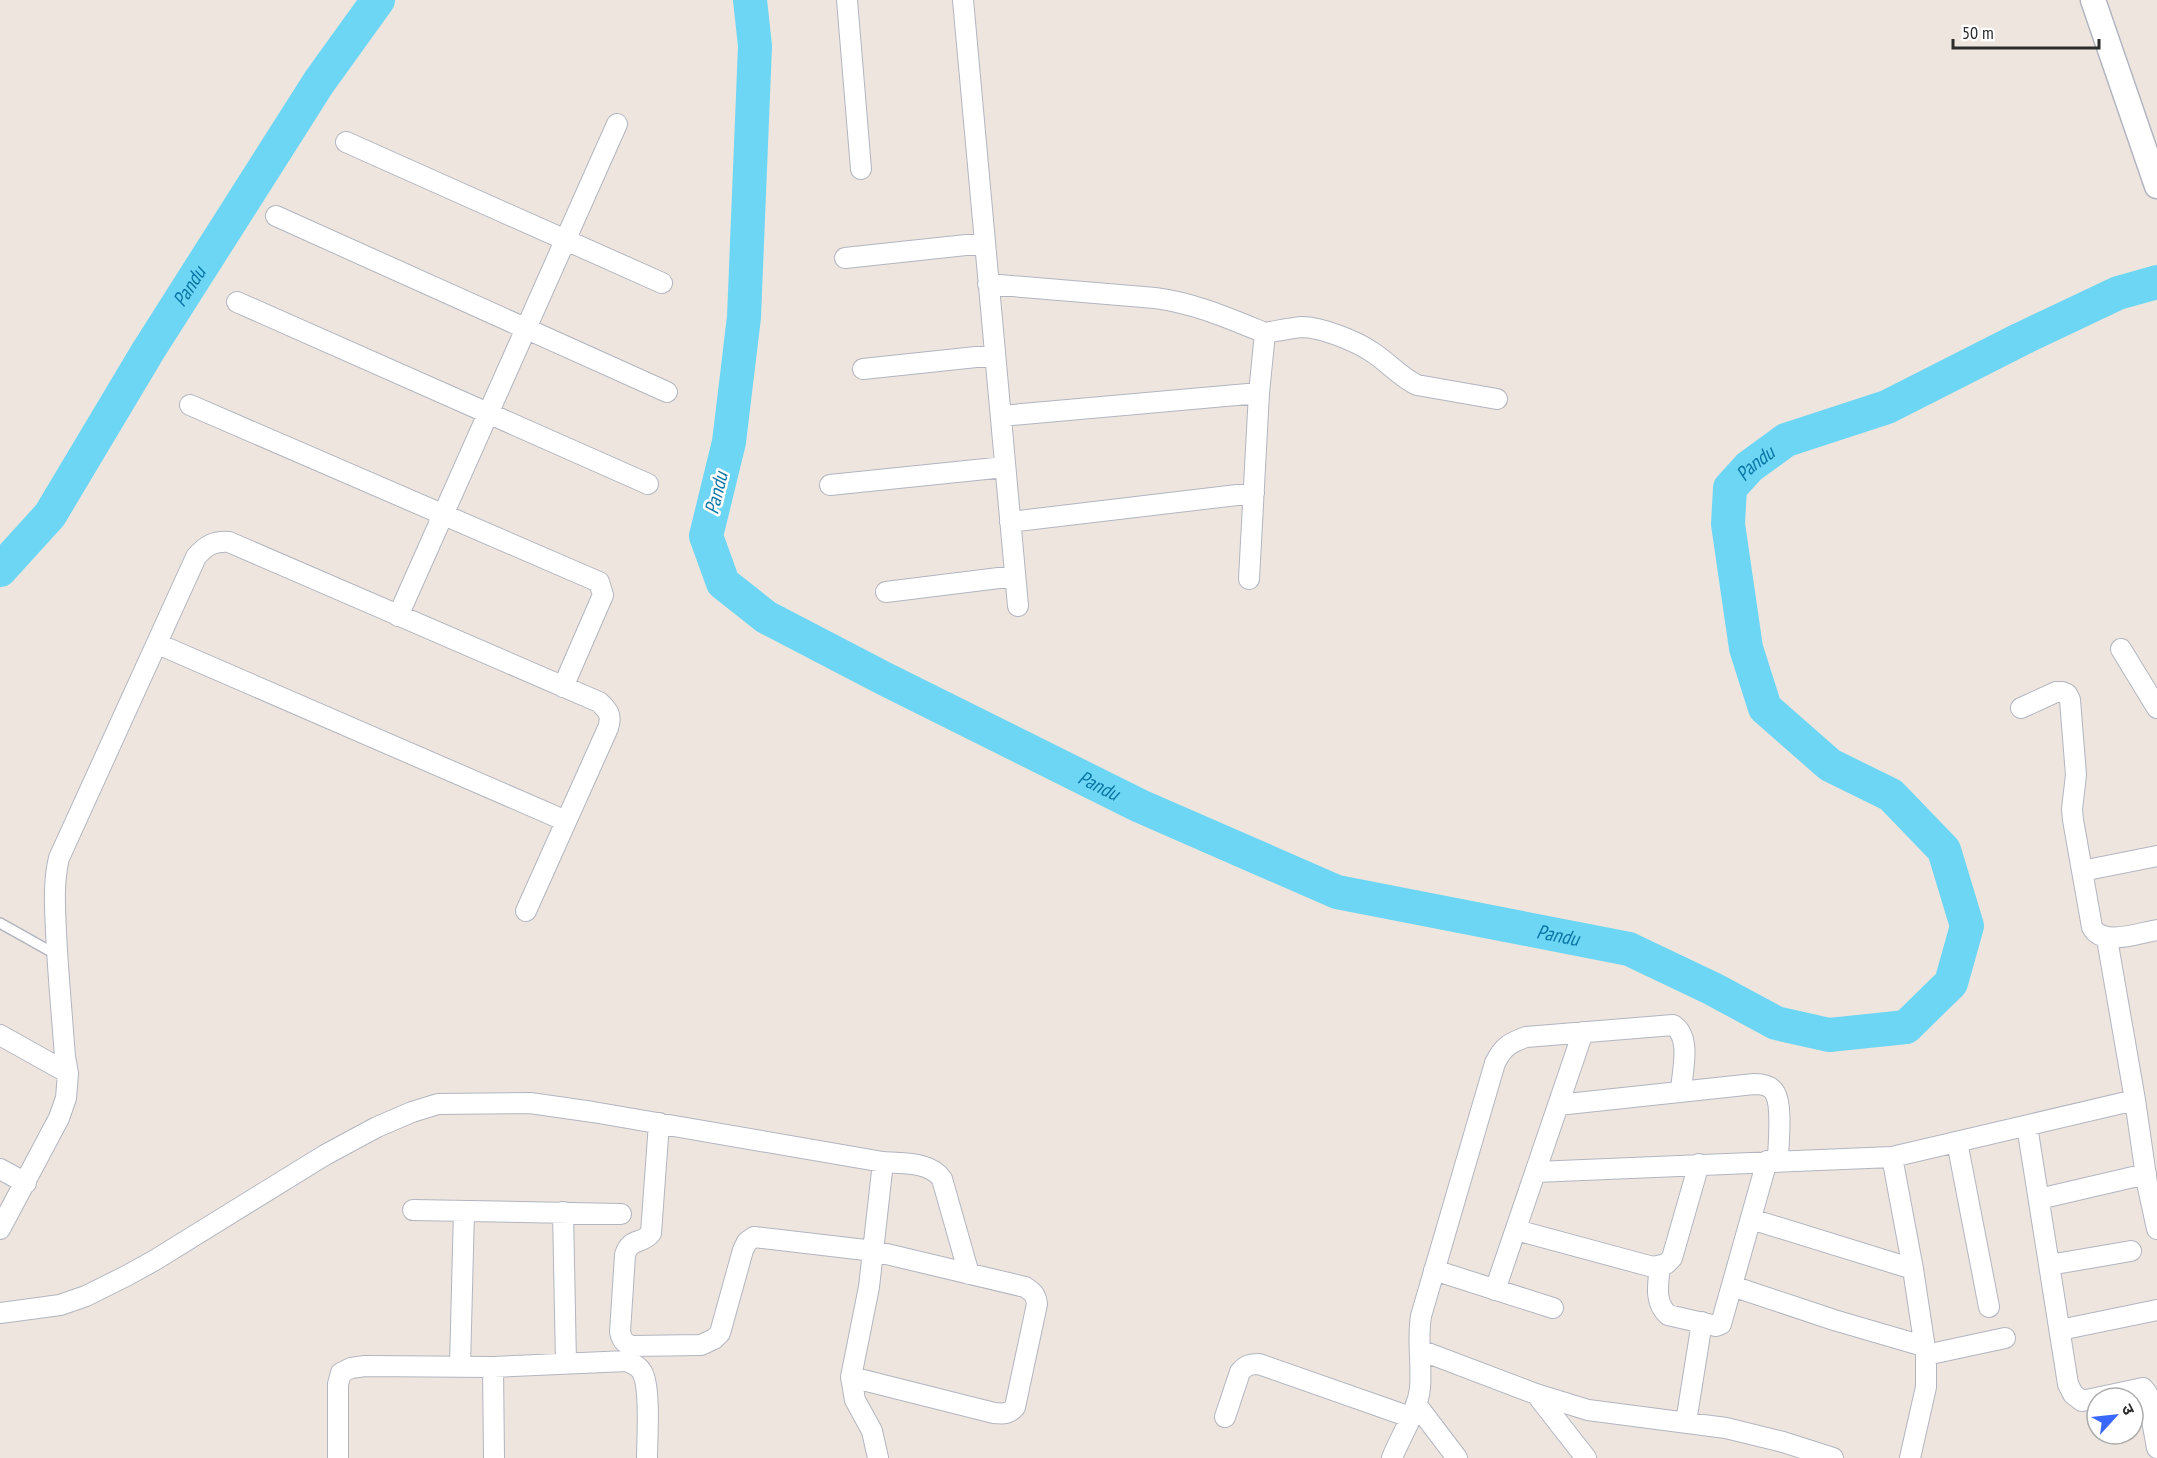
<svg xmlns="http://www.w3.org/2000/svg" width="2157" height="1458" viewBox="0 0 2157 1458" font-family="'PT Sans Narrow','Noto Sans Devanagari',sans-serif">
<style>
.lines{fill:none;stroke-linecap:round;stroke-linejoin:round}
.river{stroke:#6dd6f4;stroke-width:34}
.service-casing{stroke:#b2b5c0;stroke-width:12}
.minor-casing{stroke:#b2b5c0;stroke-width:22}
.tertiary-casing{stroke:#b2b5c0;stroke-width:27}
.service{stroke:#fff;stroke-width:9}
.minor{stroke:#fff;stroke-width:20}
.tertiary{stroke:#fff;stroke-width:24}
.labels{text-anchor:middle;stroke-width:5;stroke-linejoin:round;paint-order:stroke}
.water-label{font-size:20px;font-style:italic;fill:#0876a4;stroke:#fff}
</style>
<rect width="100%" height="100%" fill="#eee6de"/>
<g class="lines">
<g class="river">
<path id="s1" d="M750 0 755 46 744 317 729 442 706 536 723 583 766 617 885 679 1140 806 1337 892 1629 949 1713 989 1776 1023 1829 1035 1906 1027 1951 983 1967 926 1944 850 1891 795 1830 765 1765 708 1746 648 1728 524 1730 488 1749 467 1786 440 1887 407 2021 339 2118 293 2157 282"/>
<path id="s2" d="M0 570 50 515 148 351 319 82 378 0"/>
</g>
<defs>
<path id="service" d="M0 923 57 955"/>
<path id="minor" d="M847 0 861 169
M963 0 1018 606
M346 142 662 283
M276 216 667 392
M845 258 985 243
M988 284 1155 298C1194 303 1228 318 1265 333L1259 393
M237 302 648 484
M1265 333C1277 331 1290 328 1302 327 1321 327 1356 341 1372 352 1388 362 1400 377 1417 385L1497 399
M863 369 995 355
M190 405 599 582 603 595 563 687
M1001 416 1259 393 1249 579
M830 485 1005 467
M1010 522 1254 493
M886 592 1015 576
M398 616 617 124
M158 644 566 821
M2121 649 2157 708
M2021 708 2056 692H2062L2067 694 2070 700 2076 775 2072 809 2073 820 2092 927C2102 947 2139 933 2157 930
M2082 871 2157 856
M2107 939 2135 1100 2147 1183 2157 1229
M0 1035 68 1073
M1558 1105 1754 1084C1762 1084 1771 1085 1775 1093 1783 1107 1778 1144 1778 1161
M659 1123 651 1233C642 1245 630 1237 625 1255L620 1332C622 1340 624 1343 632 1346L701 1345 714 1339 720 1333 743 1250 747 1242 754 1237 874 1251 1025 1287C1033 1292 1036 1295 1037 1304L1015 1407C1009 1414 1004 1414 994 1413L851 1377
M2027 1126 2068 1384 2073 1394 2082 1401 2143 1388 2147 1393 2157 1448
M1957 1142 1989 1307
M1892 1157 2135 1100
M883 1162C902 1164 930 1161 942 1179L969 1274
M0 1169 26 1183
M1536 1172 1892 1157 1913 1269 1926 1355V1387L1910 1458
M2039 1199 2146 1174
M413 1210 621 1214
M563 1212 566 1363
M1751 1219 1913 1269
M0 1229 59 1118 66 1098 68 1073 65 1057C62 1015 58 974 56 932 55 907 53 883 59 858L196 557C206 545 214 541 229 542L599 702C609 711 612 716 608 728L526 911
M1516 1230 1653 1267 1666 1264 1672 1258 1699 1164
M2049 1265 2131 1251
M1660 1267C1658 1284 1654 1302 1668 1315L1716 1326 1721 1324 1767 1161
M1434 1270 1553 1308
M1732 1286 1834 1320 1923 1346
M1495 1290 1583 1032
M0 1313 60 1305 86 1296 128 1275 155 1260 325 1155 377 1127 412 1112 438 1104 530 1103 593 1112 883 1162 869 1287 851 1377 855 1400 872 1431 878 1458
M2060 1330 2157 1310
M1420 1350 1536 1394 1588 1410 1726 1428 1783 1442 1833 1458
M1926 1355 2005 1338
M460 1366 464 1211
M493 1367 494 1458
M1536 1394 1586 1458
M1416 1404 1457 1458
M1225 1417 1240 1372C1246 1365 1250 1364 1259 1364L1410 1417
M1686 1422 1702 1322
M338 1458V1384L341 1373 351 1368 365 1366 493 1367 627 1361C633 1364 639 1366 642 1372 651 1387 647 1439 647 1458
M1392 1458C1400 1437 1418 1410 1420 1388 1422 1364 1417 1340 1421 1316L1495 1063C1503 1047 1509 1043 1526 1037L1673 1025C1692 1037 1682 1071 1681 1091"/>
<path id="tertiary" d="M2093 0 2157 186"/>
</defs>
<use href="#service" class="service-casing"/>
<use href="#minor" class="minor-casing"/>
<use href="#tertiary" class="tertiary-casing"/>
<use href="#service" class="service"/>
<use href="#minor" class="minor"/>
<use href="#tertiary" class="tertiary"/>
</g>
<g class="labels">
<g class="water-label">
<text dy="7" stroke="none"><textPath href="#s2" startOffset="342">Pandu</textPath></text>
<text dy="7" stroke="none"><textPath href="#s1" startOffset="2565">Pandu</textPath></text>
<text transform="translate(716 493) rotate(-76)" y="7">Pandu</text>
<text dy="7" stroke="none"><textPath href="#s1" startOffset="1018">Pandu</textPath></text>
<text dy="7" stroke="none"><textPath href="#s1" startOffset="1504">Pandu</textPath></text>
</g>
</g>
<g transform="translate(2115 1416) rotate(63)"><circle r="28" fill="#ffffff" stroke="#ababab" stroke-width="1.5"/>
<path d="M0-4.5L10 22L0 15L-10 22Z" fill="#3a68ff"/>
<text y="-9" font-size="16" font-weight="bold" text-anchor="middle" fill="#2c2c2c">उ</text>
</g>
<path d="M1953 39v9h146v-9" fill="none" stroke="#2c2c2c" stroke-width="3"/>
<text x="1962" y="39" font-size="18" fill="#2c2c2c" stroke="#ffffff" stroke-width="4.5" paint-order="stroke">50 m</text>
</svg>
